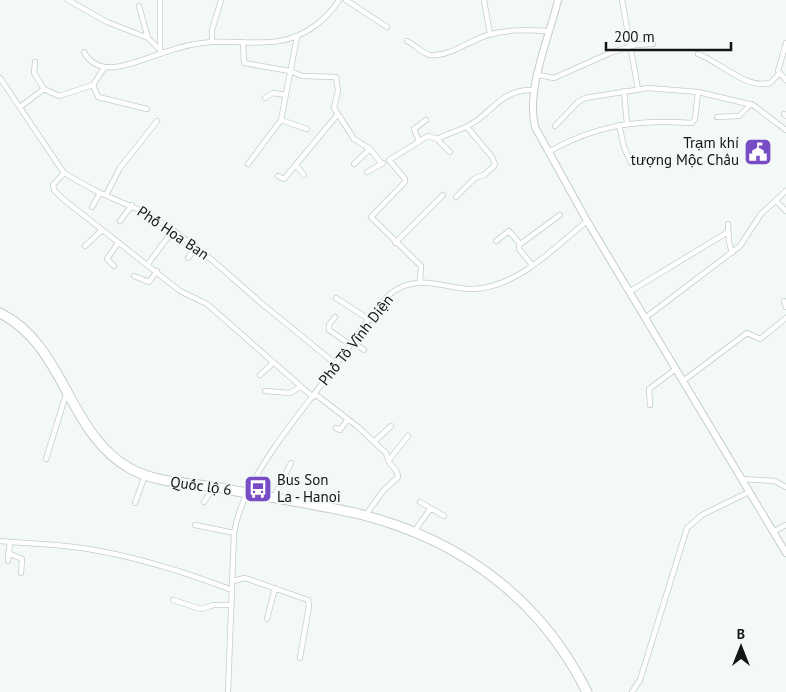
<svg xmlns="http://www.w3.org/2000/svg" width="786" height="692" viewBox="0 0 786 692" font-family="'PT Sans',sans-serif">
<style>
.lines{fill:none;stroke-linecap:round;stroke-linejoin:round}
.street-casing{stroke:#c6cdcb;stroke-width:6}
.secondary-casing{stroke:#c6cdcb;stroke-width:8}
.highway-casing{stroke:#c6cdcb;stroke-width:11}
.street{stroke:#fff;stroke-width:4.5}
.secondary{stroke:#fff;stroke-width:6}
.highway{stroke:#fff;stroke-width:9}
.labels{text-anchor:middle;stroke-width:4;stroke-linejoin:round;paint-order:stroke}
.poi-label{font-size:15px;fill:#141616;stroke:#f2f9f7;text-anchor:end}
.street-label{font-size:15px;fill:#141616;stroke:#f2f9f7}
</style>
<rect width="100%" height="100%" fill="#f2f9f7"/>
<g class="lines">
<defs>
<path id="street" d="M68 0 107 22 148 38 163 53C179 47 196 43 212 42 252 40 281 51 316 25 325 18 333 10 339 0
M160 0V48
M346 0 387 27
M484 0 490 34
M622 0 638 89
M139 6 148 38
M407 41C414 44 423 54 430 55 450 57 470 40 488 35 508 29 530 30 550 31
M212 42V30L221 0
M243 42 244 63 290 71 302 76 336 77 338 91 334 108 354 139 370 149 382 164
M786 43 778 71 786 80
M84 52C100 82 138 60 163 53
M698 54C720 62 745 89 770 83L779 74
M35 62 34 73 44 89
M538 75 554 78 610 53 635 45 653 44
M0 78 64 173 96 191 148 214 173 230 212 260 261 303 337 365
M93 85 98 97 147 109
M624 91 627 124
M265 98 273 93 286 95
M20 107 44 89 59 96 93 85 104 68
M784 114 786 116
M717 117 739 116 751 104
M281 120 307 129
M619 125 624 147 631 163
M555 126 578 102 585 98 648 88 698 92 753 105 786 130
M437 139 450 152
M419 141 414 129 426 120
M548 152C596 125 637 119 692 123L695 119 698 92
M248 164 281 120 297 37
M354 164 370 149
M296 165 304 175
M367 172 383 163
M64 173 53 185 54 190 63 199 180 291 207 304 313 397
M278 176 284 179 338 114
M106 195 120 168 157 121
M456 197 475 178 484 175 495 165 492 157 467 127
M776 201 786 211
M92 207 100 193
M120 221 132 205
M728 224 729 242 732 253
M496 241 509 231 520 244
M395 243 443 195
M85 246 101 231
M188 258 196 247
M148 264 173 230
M532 265 519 249V245L560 215
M114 266 107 259 118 243
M134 276 149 282 157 271
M420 283 421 266 371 217 405 182V179L389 160 428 136 437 139C447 134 457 131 466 127 492 115 500 88 534 90
M629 292 728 232
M336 298 370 320
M784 301 786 307
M335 317 329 325V330L351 345
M645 318 740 246 761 214 786 191
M353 342 364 350
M260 375 273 363
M683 381 747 333 760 339 786 318
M265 391 290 393 300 387
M315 394 358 427 386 453 389 462 397 472 398 477 383 491 365 516
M650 405 649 389 676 369
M336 428 340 430 348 419
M374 442 391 426
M46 459 67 391
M389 460 408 436
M741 479 775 481 786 487
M274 497 291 463
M204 502 213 488
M420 502 444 516
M135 503 145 475
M195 525 234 533
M414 532 430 509
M773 532 786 525
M0 541C29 544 59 544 88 549 138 557 185 572 232 590
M8 553 22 559 21 573
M8 561 10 542
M233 581 245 578 308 600 309 606 300 658
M173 600 201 609 214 605H232
M267 619 275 588
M228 692 234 533C236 520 241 506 247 494 269 448 304 409 333 369 351 345 367 318 388 296 392 292 399 288 404 286 425 277 450 289 472 289 517 288 554 248 587 221
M632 692 640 680 687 528 702 515 749 492"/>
<path id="secondary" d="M558 0C549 38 526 88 535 127L587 221 786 553"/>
<path id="highway" d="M0 313C66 346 67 434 131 469 161 485 194 482 226 489 272 498 318 504 363 515 463 541 541 600 587 692"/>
</defs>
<use href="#street" class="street-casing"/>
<use href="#secondary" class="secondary-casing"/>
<use href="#highway" class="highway-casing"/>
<use href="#street" class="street"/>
<use href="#secondary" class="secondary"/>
<use href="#highway" class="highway"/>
</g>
<defs>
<symbol id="civic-square" viewBox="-11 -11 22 22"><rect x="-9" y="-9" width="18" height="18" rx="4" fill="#784cc5" stroke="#f2f9f7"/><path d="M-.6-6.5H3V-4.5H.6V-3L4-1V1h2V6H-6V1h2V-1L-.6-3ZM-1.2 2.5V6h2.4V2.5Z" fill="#fff"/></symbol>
<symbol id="bus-square" viewBox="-11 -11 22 22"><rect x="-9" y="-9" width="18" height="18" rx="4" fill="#784cc5" stroke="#f2f9f7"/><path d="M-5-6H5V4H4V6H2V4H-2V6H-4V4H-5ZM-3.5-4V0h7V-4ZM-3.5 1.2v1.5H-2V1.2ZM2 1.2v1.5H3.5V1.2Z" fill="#fff"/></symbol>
</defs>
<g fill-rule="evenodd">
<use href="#civic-square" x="742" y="136" width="32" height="32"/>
<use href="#bus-square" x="242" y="473" width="32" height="32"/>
</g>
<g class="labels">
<g class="poi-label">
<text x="739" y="148">Trạm khí<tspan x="739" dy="17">tượng Mộc Châu</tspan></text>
<text x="277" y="485" text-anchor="start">Bus Son<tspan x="277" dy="17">La - Hanoi</tspan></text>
</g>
<g class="street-label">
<text transform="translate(173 233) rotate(34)" y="5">Phố Hoa Ban</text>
<text transform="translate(356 340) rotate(-52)" y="5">Phố Tô Vĩnh Diện</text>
<text transform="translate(201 486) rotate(8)" y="5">Quốc lộ 6</text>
</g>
</g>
<g transform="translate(741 647)" stroke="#f2f9f7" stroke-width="4" paint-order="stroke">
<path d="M0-4L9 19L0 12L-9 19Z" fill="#141616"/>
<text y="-8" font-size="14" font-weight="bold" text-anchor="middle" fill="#141616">B</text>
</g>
<path d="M606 42v8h125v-8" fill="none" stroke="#141616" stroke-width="2.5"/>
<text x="614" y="42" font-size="15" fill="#141616" stroke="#f2f9f7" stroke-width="4" paint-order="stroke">200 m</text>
</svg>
